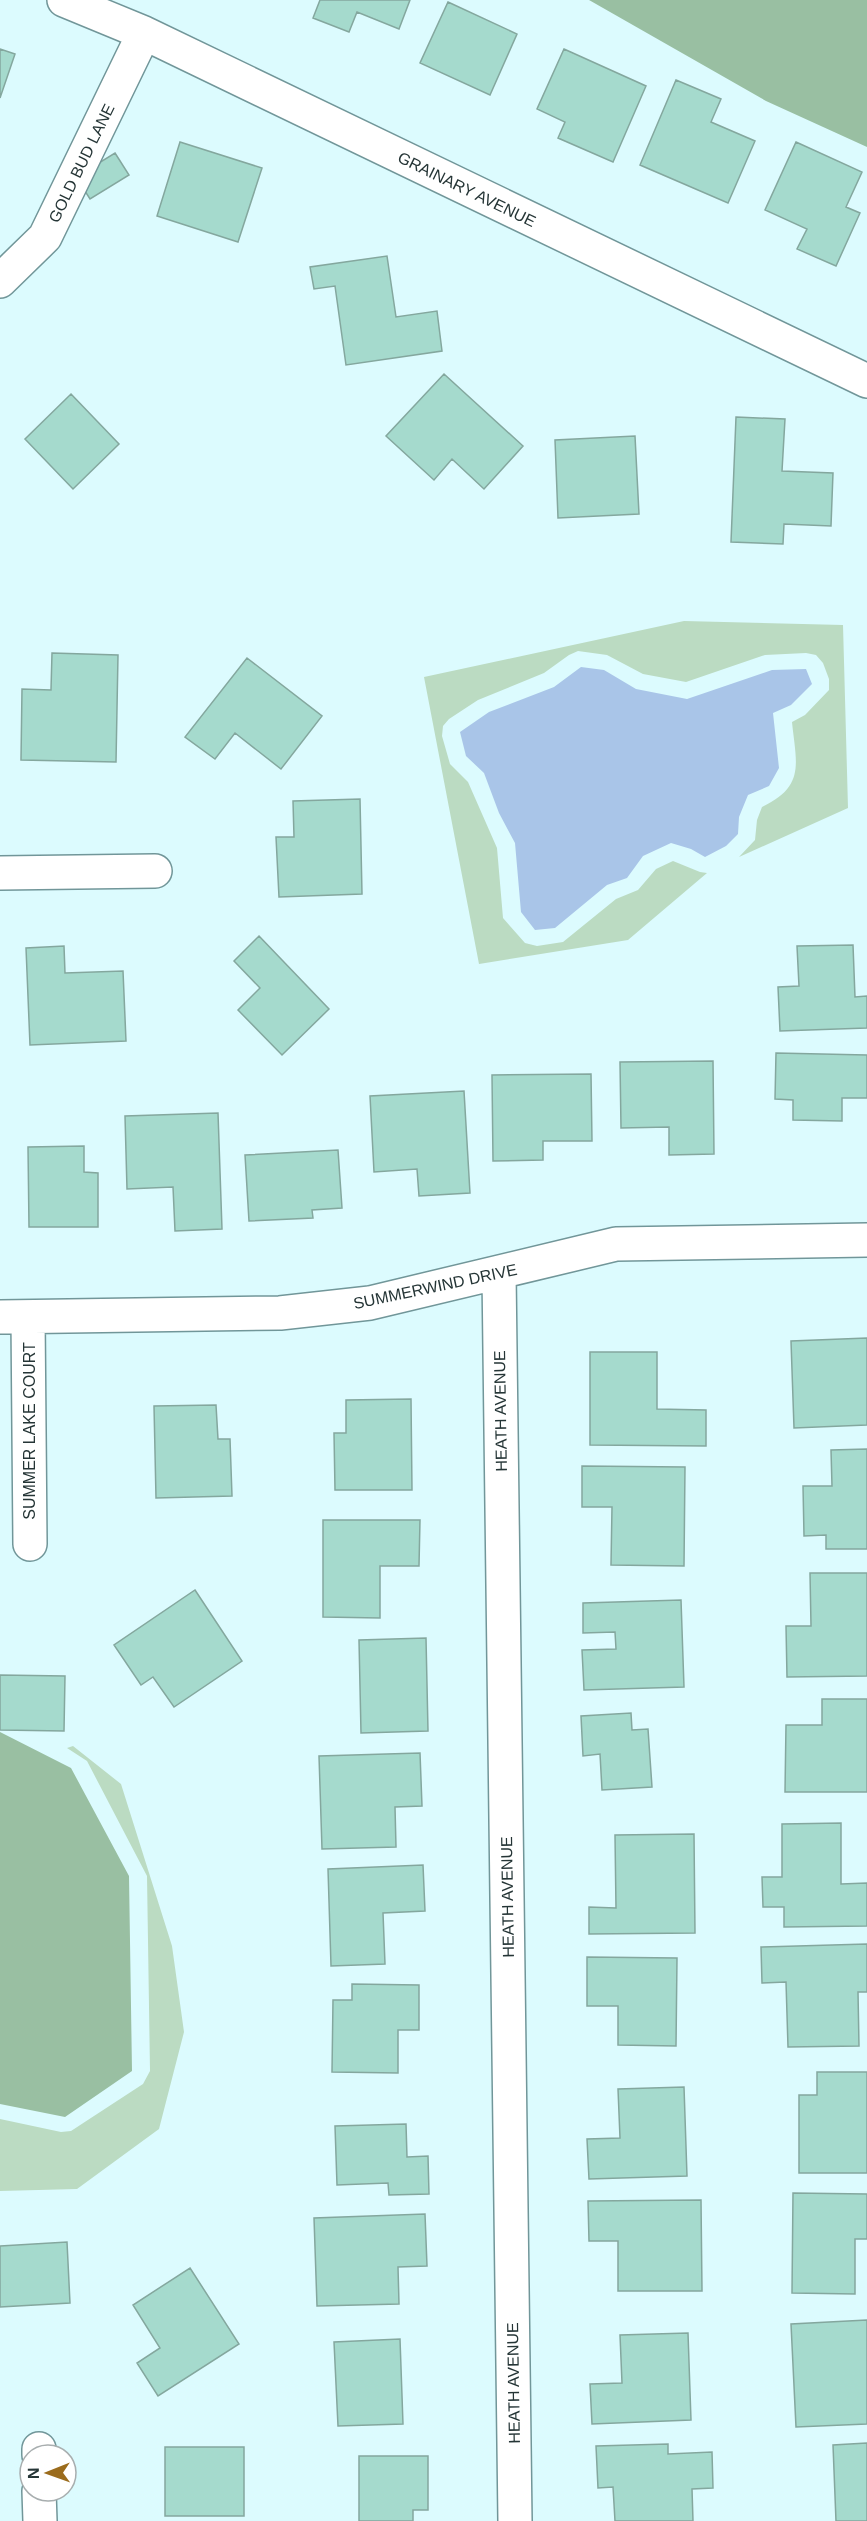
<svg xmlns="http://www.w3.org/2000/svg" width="867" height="2521" viewBox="0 0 867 2521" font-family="Arial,sans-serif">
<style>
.green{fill:#bbdbc2}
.forest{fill:#99bfa2}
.water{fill:#a9c5e8}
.building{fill:#a5dacd;stroke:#84a79e;stroke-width:1.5}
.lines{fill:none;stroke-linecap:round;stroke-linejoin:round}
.minor-casing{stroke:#719699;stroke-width:36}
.minor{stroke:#fff;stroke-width:33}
.labels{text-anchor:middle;stroke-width:6;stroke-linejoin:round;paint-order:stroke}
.street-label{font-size:16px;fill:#253536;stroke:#fff}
</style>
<rect width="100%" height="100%" fill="#dcfbfe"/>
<path class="green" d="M684 621 843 625 848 808 739 857 755 840 757 820 762 807C806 786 796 763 792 722L805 715 829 690V679L823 663 816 655 806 653 765 655 686 682 643 674 607 655 578 651 569 655 544 673 478 700 449 719 443 726 442 736 450 764 468 782 497 848 503 918 525 943 537 946 563 942 616 899 638 890 656 869 673 861 700 872 707 873 628 940 479 964 424 677Z
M73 1746 121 1784 172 1946 184 2032 159 2129 77 2189 0 2191V2119L61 2132 71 2131 143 2084 150 2071 147 1876 87 1761 67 1748Z"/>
<path class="forest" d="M589 0H867V147L766 101Z
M0 1732 71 1768 129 1876 132 2071 65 2117 0 2104Z"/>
<path class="water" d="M581 667 604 670 636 689 687 699 772 670 806 669 812 684 791 705 773 713 779 768 769 786 748 795 739 817 738 834 726 846 705 857 691 849 671 843 643 856 627 878 607 885 555 928 535 930 521 912 515 843 499 813 484 773 466 756 460 732 489 712 554 687Z"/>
<path class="building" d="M320 0H410L399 29 357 12 349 32 313 18Z
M448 2 517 34 490 95 420 63Z
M0 49 15 54 0 98Z
M564 49 646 86 613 162 558 138 565 122 537 109Z
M676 80 721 99 711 122 755 141 728 203 640 165Z
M180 142 262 168 238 242 157 216Z
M796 142 862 172 846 207 860 213 836 266 797 249 807 229 765 210Z
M115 153 129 175 90 199 76 177Z
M387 256 396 317 437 311 442 351 346 365 335 286 314 289 310 267Z
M444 374 523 446 484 489 452 459 434 480 386 436Z
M71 394 119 444 73 489 25 439Z
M736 417 785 419 782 471 833 473 831 526 784 524 783 544 731 542Z
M635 436 639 514 558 518 555 440Z
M52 653 118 655 116 762 21 760 22 689 51 690Z
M247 658 322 716 281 769 235 733 215 759 185 737Z
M360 799 362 894 279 897 276 837H294L293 801Z
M259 936 329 1009 282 1055 238 1010 260 988 234 961Z
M853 945 855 997 867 996V1028L780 1031 778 987 799 986 797 946Z
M64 946 65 973 123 971 126 1041 30 1045 26 948Z
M776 1053 867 1055V1098H842V1121L793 1120V1100L775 1099Z
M713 1061 714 1154 669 1155V1127L621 1128 620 1062Z
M591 1074 592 1141H543V1160L493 1161 492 1075Z
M464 1091 470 1193 419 1196 417 1169 374 1172 370 1096Z
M218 1113 222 1229 175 1231 173 1187 127 1189 125 1116Z
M84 1146V1172L98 1173V1227H29L28 1147Z
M338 1150 342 1208 312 1210 313 1218 249 1221 245 1155Z
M867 1338V1425L794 1428 791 1341Z
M590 1352H657V1409L706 1410V1446L590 1445Z
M411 1399 412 1490H335L334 1433H346V1400Z
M216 1405 218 1439H230L232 1496 156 1498 154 1406Z
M867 1449V1549H826V1535L804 1536 803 1486H832L831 1450Z
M582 1466 685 1467 684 1566 611 1565 612 1507H582Z
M323 1520H420L419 1566H380V1618L323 1617Z
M810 1573H867V1676L787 1677 786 1626H811Z
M195 1590 242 1661 174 1707 153 1677 141 1685 114 1645Z
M681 1600 684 1687 584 1690 582 1650 616 1649 615 1632 583 1633V1603Z
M426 1638 428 1731 361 1733 359 1640Z
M0 1675 65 1676 64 1731 0 1730Z
M822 1699H867V1792H785L786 1725H822Z
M631 1713 632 1730 648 1729 652 1787 602 1790 600 1754 583 1756 581 1716Z
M420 1753 422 1806 395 1807 396 1847 322 1849 319 1756Z
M841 1823V1884L867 1883V1926L784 1927V1907H763L762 1877H782V1824Z
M694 1834 695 1933 589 1934V1907L616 1908 615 1835Z
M423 1865 425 1911 383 1913 385 1964 331 1966 328 1869Z
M867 1944V1992H858L859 2046 788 2047 786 1982 762 1983 761 1947Z
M587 1957 677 1958 676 2046 618 2045V2006H587Z
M352 1984 419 1985V2030H398V2073L332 2072 333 2000H352Z
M817 2072H867V2173H799V2095H817Z
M684 2087 687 2176 589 2179 587 2139 620 2138 618 2089Z
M406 2124 407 2157 428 2156 429 2194 389 2195 388 2183 337 2185 335 2126Z
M793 2193 867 2194V2239H855V2294L792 2293Z
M701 2200 702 2291H618V2241H589L588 2201Z
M425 2214 427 2266 398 2267 399 2304 317 2306 314 2218Z
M67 2242 70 2303 0 2307V2246Z
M190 2268 239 2344 158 2396 137 2363 160 2348 133 2305Z
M867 2320V2424L796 2427 791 2324Z
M688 2333 691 2420 592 2424 590 2384 622 2383 620 2335Z
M400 2339 403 2424 338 2426 334 2342Z
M867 2443V2521H836L833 2445Z
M668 2444V2454L712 2452 713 2488 692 2489 693 2521H615L613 2487 598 2488 596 2446Z
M165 2447H244V2516H165Z
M359 2456H428V2510H413V2521H359Z"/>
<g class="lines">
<defs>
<path id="minor" d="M64 0 144 33 867 381
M0 281 45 237 144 33
M0 873 155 871
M499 1273 515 2521
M0 1317 280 1313 370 1303 616 1244 867 1240
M28 1317 30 1544
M39 2449V2455
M39 2491 40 2521"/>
</defs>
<use href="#minor" class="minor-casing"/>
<use href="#minor" class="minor"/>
</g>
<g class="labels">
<g class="street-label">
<text transform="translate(81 163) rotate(-64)" y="6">GOLD BUD LANE</text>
<text transform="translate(467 189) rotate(26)" y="6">GRAINARY AVENUE</text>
<text transform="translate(435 1286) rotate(-12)" y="6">SUMMERWIND DRIVE</text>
<text transform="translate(500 1411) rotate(-91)" y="6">HEATH AVENUE</text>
<text transform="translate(29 1431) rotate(-90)" y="6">SUMMER LAKE COURT</text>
<text transform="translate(507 1897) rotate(-91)" y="6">HEATH AVENUE</text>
<text transform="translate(513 2383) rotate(-91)" y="6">HEATH AVENUE</text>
</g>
</g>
<g transform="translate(48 2473) rotate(269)"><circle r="28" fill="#ffffff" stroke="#a8aeaf" stroke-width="1.5"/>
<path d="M0-4.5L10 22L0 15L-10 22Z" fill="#9b6c1d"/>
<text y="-9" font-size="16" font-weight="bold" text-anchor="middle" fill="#253536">N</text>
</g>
</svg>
